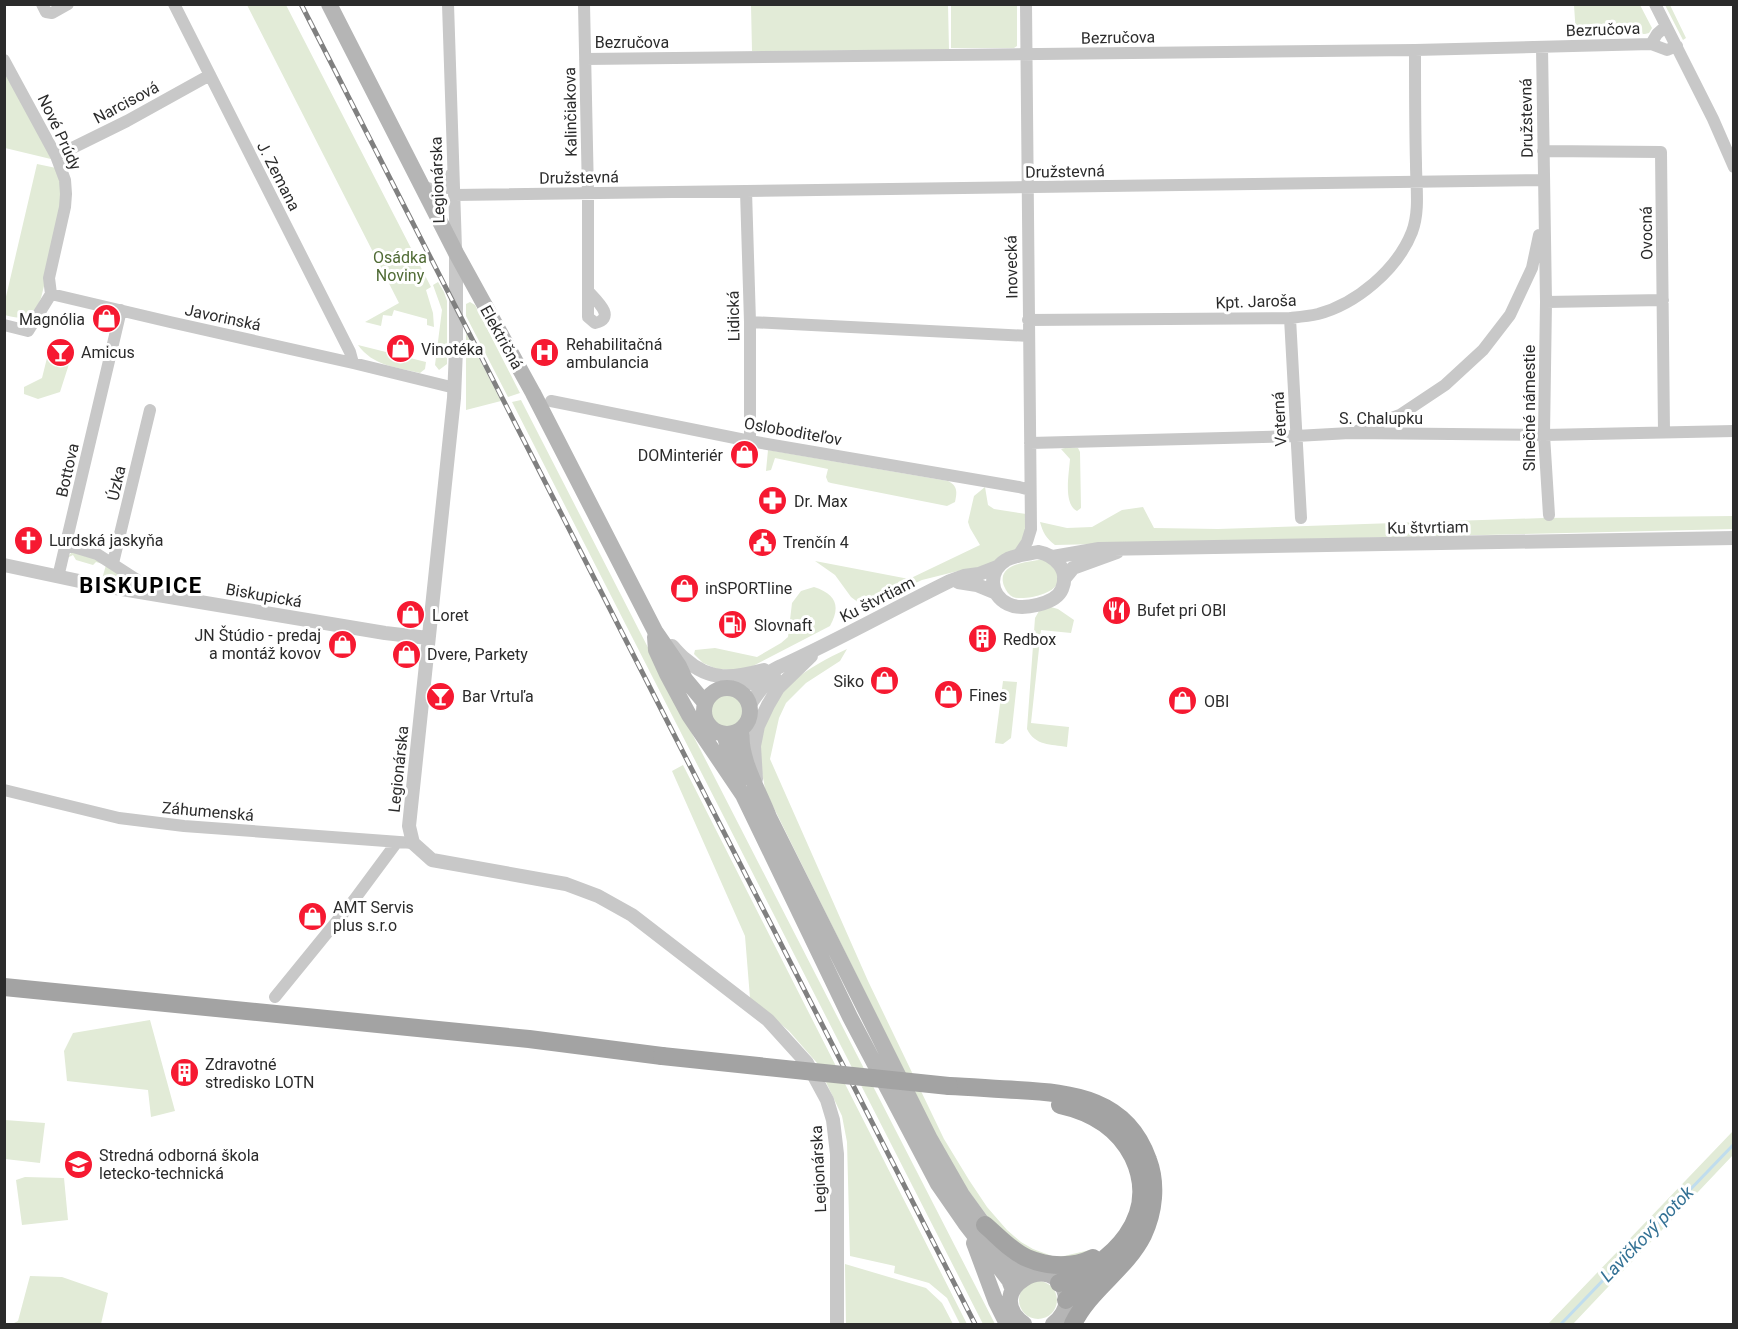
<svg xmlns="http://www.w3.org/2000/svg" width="1738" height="1329" viewBox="0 0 1738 1329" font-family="Roboto,sans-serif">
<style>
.green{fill:#e2ebd7}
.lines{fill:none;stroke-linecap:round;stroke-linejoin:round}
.stream{stroke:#c0ddee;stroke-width:3}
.minor{stroke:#c8c8c8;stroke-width:12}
.tertiary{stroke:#c8c8c8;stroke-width:14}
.secondary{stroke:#b5b5b5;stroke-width:16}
.primary{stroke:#a3a3a3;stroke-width:18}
.rail-casing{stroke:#808080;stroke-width:5}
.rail{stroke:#fff;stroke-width:3;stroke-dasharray:9;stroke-linecap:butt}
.primary-bridge{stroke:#a3a3a3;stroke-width:18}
.labels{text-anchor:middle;stroke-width:6;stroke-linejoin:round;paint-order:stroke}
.street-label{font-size:16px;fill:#2b2b2b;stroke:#fff}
.park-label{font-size:16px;fill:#506b35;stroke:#fff}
.poi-label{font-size:16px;fill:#2b2b2b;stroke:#fff;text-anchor:start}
.water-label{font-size:18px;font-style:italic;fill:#337194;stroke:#fff}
.district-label{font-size:22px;font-weight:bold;letter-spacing:1.5px;fill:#000;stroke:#fff}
</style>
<rect width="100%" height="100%" fill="#fff"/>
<path class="green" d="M247 5H286L431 287 426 290 433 313 434 327 427 325V319L394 310 392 316 383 315 381 326 365 322 399 303Z
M751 5H948L949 50 752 51Z
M951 5H1017V46L1014 48H951Z
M1574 5H1640L1652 28 1649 33 1645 34 1576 35Z
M1665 5H1670L1686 38 1683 40Z
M4 62 55 160 5 148Z
M37 164 61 169 66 198 41 298C32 318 26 321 5 315V301Z
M438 282 444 292 447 301V364L439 370 435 365 442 310 433 285Z
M470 302 475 305 520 393 508 397 466 316V304Z
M466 333 501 401 466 410Z
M358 345 426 362 425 369 420 373C396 367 373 366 358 345Z
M47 358 69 364 60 392 38 399 24 394V387L42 378Z
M521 400 995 1324H983L512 402Z
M1065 448H1078L1080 452 1081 508 1077 511C1063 504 1069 474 1070 459L1061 449Z
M768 450 948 481C958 486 957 492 955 502L947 506 831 483 828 482 826 477 828 469 775 458 771 470 766 471Z
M985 487 988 505 994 509 1026 514 1027 530 1017 550 982 568 958 571 922 580 874 602 859 603 851 597 835 575 815 561 909 579 980 545 970 528 968 522 974 496Z
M1143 507 1154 528 1218 529 1544 518 1733 516 1734 529 1055 545C1046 538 1043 533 1040 522L1067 528 1092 527 1122 510Z
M72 552 108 563 142 584 102 579 106 565 96 562 93 565 76 560 73 555 67 558Z
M1039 560H1044L1056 567C1056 571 1059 577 1058 581 1057 594 1023 601 1013 597 1009 595 1006 591 1004 586 996 565 1025 562 1039 560Z
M814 587C836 594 841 606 830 626L751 667 735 670 717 669 703 663 694 654 695 650 715 648 757 657 781 643 788 637 792 603 801 591Z
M1047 606 1058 609 1074 620 1071 633 1041 630 1031 723 1069 727 1067 747C1051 744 1035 746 1027 729L1035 618 1039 611Z
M847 649 840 661 806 683 786 703 779 718 770 759 868 981 944 1139 969 1180 987 1207 1007 1230 1021 1242 1033 1249 1052 1256H1064L1090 1250 1081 1258 1037 1256 994 1225 961 1181 942 1148 765 790C764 779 760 768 760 757 757 698 800 671 847 649Z
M1003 681 1017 682 1011 738 1003 744 995 743Z
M710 711a17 17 0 1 1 34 0a17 17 0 1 1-34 0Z
M683 765 967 1324H960L947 1298 929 1283 894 1273 895 1266 850 1256 847 1142 842 1116 817 1063 789 1031 750 998 745 936 672 771Z
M150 1020 175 1111 151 1117 148 1090 67 1081 64 1051 73 1033Z
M5 1120 45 1123 40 1163 5 1159Z
M1733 1131V1155L1573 1324H1548Z
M25 1177 64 1178 68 1220 22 1225 16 1180Z
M845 1264 926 1288 942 1303 953 1324H846Z
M30 1276 62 1277 108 1293 101 1324H12L18 1321Z
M1019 1300a19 19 0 1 1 38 0a19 19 0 1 1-38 0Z"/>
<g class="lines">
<path class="stream" d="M1561 1324 1734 1144"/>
<path class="minor" d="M42 4 46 12 52 13 68 4
M174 4 350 352 353 363
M448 4 456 249
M584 4 588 194V317L595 323C617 318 596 300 588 291
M1655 4 1713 119 1734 167
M1651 44 1657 34 1666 26
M1542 47 1546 302 1544 435 1549 515
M585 59 1415 50 1651 44 1667 50 1677 46
M4 60 56 156 65 180 66 194 65 207 49 278 51 294
M1543 151 1661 152 1664 432
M56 156 127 121 210 75
M424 187 435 190 445 188 452 173
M746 191 750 322V441
M454 195 1543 180
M1546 302 1663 300
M1290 318 1301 518
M1028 320 1290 318C1299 317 1309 316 1318 314 1356 304 1397 270 1412 232 1420 211 1416 186 1416 164 1415 126 1415 88 1415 50
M750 322 1029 336
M4 325 28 331 51 294 170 322 353 363 455 388
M551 401 750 441 1019 487 1030 490
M1359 430 1400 415 1445 385 1483 350 1510 315 1532 268 1539 235
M1030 443 1296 436 1350 433 1544 435 1734 431
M67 545 97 554 142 583 145 586V592
M1017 557 1027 542 1031 529 1026 4
M113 563 150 410
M58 577 121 310
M4 790 119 818 184 826 413 843
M275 997 354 900 397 842"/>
<path class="tertiary" d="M456 253V349L454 398 409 826 413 843 432 860 566 884 598 896 632 915 768 1020 807 1063 827 1100 833 1120 837 1154V1324
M1038 552C1055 555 1070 570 1062 589 1056 604 1022 611 1008 604 989 595 988 571 1006 560 1015 555 1028 554 1038 552Z
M1053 557 1099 549 1734 538
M4 565 98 585 385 633 428 638
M1064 579 1073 568 1117 552
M958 582 977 585 994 592
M672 646C676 650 680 655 685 659 710 682 734 678 764 670
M735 689C752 684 765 674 781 666 838 640 893 609 950 581L964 576 979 574 997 567
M750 704 764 685 774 675
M756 779 754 746 758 726 768 705 778 688 811 656"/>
<path class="secondary" d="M329 4 456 253 533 393 655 631 679 666 685 679 705 703
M655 637 656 650 667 674 689 715 743 795 850 1017 938 1184 965 1223 1009 1280 1013 1290
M704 711a23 23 0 1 1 46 0a23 23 0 1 1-46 0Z
M742 729C738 757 759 791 769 817L930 1139 962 1195 1005 1254 1016 1266 1030 1275
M724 734 739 782
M974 1243 996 1302 1007 1324
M1024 1324C979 1291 1055 1246 1066 1296 1068 1307 1062 1317 1053 1324"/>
<path class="primary" d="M4 987 529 1039 662 1056
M949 1086C972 1087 995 1089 1017 1090 1073 1093 1127 1099 1148 1160 1157 1184 1154 1212 1143 1235 1126 1269 1089 1290 1073 1324
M985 1225C998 1236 1011 1251 1027 1258 1048 1267 1073 1268 1093 1258
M1059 1283C1113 1265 1161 1216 1133 1157 1118 1127 1092 1112 1060 1105
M1066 1300 1079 1289 1105 1274"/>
<defs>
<path id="rail" d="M301 4 975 1324"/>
</defs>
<use href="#rail" class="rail-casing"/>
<use href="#rail" class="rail"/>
<path class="primary-bridge" d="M662 1056 949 1086"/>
</g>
<defs>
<symbol id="shop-disc" viewBox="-11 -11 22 22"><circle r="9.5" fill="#f61931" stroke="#fff"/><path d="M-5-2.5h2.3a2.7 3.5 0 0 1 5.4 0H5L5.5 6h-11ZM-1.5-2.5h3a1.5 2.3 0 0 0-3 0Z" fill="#fff"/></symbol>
<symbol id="bar-disc" viewBox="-11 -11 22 22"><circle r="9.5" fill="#f61931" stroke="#fff"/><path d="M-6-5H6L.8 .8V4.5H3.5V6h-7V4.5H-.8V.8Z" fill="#fff"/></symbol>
<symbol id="hospital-disc" viewBox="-11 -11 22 22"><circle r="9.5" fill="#f61931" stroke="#fff"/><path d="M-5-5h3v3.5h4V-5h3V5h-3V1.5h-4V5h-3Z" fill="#fff"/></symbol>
<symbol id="pharmacy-disc" viewBox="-11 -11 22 22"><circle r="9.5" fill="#f61931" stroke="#fff"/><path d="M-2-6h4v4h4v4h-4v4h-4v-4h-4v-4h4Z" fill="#fff"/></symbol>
<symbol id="church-disc" viewBox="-11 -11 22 22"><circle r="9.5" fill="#f61931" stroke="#fff"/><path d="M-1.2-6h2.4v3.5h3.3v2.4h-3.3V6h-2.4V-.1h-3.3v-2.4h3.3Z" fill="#fff"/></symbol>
<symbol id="civic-disc" viewBox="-11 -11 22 22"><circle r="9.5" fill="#f61931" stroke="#fff"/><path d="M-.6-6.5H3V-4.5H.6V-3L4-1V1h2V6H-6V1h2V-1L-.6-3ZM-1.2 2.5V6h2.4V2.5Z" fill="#fff"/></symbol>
<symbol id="restaurant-disc" viewBox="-11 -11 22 22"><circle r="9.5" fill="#f61931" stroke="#fff"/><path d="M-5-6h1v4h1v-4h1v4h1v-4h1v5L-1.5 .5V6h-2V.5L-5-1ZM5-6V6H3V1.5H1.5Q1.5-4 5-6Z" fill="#fff"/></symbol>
<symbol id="fuel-disc" viewBox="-11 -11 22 22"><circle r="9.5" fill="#f61931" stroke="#fff"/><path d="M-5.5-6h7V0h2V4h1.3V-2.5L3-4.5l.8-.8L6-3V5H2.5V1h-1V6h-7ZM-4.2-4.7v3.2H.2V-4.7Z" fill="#fff"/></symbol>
<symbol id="building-disc" viewBox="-11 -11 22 22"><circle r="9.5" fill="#f61931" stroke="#fff"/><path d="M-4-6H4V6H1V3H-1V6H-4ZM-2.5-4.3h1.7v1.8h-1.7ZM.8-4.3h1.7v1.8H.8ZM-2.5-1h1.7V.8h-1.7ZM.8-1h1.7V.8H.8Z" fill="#fff"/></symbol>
<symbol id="school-disc" viewBox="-11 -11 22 22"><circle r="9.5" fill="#f61931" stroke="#fff"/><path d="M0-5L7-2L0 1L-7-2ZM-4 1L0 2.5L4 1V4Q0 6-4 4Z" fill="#fff"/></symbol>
</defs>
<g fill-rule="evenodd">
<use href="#shop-disc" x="90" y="302" width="33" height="33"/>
<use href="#shop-disc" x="384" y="332" width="33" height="33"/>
<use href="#bar-disc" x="44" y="336" width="33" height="33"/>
<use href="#hospital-disc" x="528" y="336" width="33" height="33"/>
<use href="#shop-disc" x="728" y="438" width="33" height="33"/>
<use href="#pharmacy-disc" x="756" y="484" width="33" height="33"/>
<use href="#church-disc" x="12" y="524" width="33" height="33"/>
<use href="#civic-disc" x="746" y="526" width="33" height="33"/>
<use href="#shop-disc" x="668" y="572" width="33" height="33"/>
<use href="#restaurant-disc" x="1100" y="594" width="33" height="33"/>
<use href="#shop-disc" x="394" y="598" width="33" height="33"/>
<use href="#fuel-disc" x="716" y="608" width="33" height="33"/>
<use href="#building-disc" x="966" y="622" width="33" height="33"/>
<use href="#shop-disc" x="326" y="628" width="33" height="33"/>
<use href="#shop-disc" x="390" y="638" width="33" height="33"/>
<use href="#shop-disc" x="868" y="664" width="33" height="33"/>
<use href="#shop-disc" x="932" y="678" width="33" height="33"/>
<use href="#bar-disc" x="424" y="680" width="33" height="33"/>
<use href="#shop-disc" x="1166" y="684" width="33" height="33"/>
<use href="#shop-disc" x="296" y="900" width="33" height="33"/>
<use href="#building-disc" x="168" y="1056" width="33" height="33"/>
<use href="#school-disc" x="62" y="1148" width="33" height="33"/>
</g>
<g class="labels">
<g class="street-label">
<text transform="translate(1603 29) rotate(-2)" y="6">Bezručova</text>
<text transform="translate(1118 37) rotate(-1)" y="6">Bezručova</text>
<text x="632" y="48">Bezručova</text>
<text transform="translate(126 102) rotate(-28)" y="6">Narcisová</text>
<text transform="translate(570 112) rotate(-91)" y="6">Kalinčiakova</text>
<text transform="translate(1526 118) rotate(-91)" y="6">Družstevná</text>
<text transform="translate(60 132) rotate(65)" y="6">Nové Prúdy</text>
<text transform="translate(1065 171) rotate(-1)" y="6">Družstevná</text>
<text transform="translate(279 176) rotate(63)" y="6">J. Zemana</text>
<text transform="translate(579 177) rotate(-1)" y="6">Družstevná</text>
<text transform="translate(437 180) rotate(-92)" y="6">Legionárska</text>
<text transform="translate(1646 233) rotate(-91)" y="6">Ovocná</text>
<text transform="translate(1011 267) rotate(-91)" y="6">Inovecká</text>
<text transform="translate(1256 301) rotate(-2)" y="6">Kpt. Jaroša</text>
<text transform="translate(733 316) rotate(-91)" y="6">Lidická</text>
<text transform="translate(223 317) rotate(12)" y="6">Javorinská</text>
<text transform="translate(502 337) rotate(61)" y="6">Električná</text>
<text transform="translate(1529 408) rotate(-90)" y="6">Slnečné námestie</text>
<text x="1381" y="424">S. Chalupku</text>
<text transform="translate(1279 419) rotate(-93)" y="6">Veterná</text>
<text transform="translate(793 431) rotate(10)" y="6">Osloboditeľov</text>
<text transform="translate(67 470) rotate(-77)" y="6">Bottova</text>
<text transform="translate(116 483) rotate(-77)" y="6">Úzka</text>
<text transform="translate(1428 527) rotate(-1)" y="6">Ku štvrtiam</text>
<text transform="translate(264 595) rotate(10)" y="6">Biskupická</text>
<text transform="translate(877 599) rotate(-27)" y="6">Ku štvrtiam</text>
<text transform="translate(398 769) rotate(-84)" y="6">Legionárska</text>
<text transform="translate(208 811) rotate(5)" y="6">Záhumenská</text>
<text transform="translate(818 1169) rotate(-93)" y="6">Legionárska</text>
</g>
<g class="park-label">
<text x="400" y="263">Osádka<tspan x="400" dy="18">Noviny</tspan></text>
</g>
<g class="poi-label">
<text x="85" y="325" text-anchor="end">Magnólia</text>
<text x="566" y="350">Rehabilitačná<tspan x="566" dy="18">ambulancia</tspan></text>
<text x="421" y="355">Vinotéka</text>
<text x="81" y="358">Amicus</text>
<text x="723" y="461" text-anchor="end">DOMinteriér</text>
<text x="794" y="507">Dr. Max</text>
<text x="49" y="546">Lurdská jaskyňa</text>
<text x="783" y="548">Trenčín 4</text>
<text x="705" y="594">inSPORTline</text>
<text x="1137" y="616">Bufet pri OBI</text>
<text x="432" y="621">Loret</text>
<text x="754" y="631">Slovnaft</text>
<text x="321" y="641" text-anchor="end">JN Štúdio - predaj<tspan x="321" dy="18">a montáž kovov</tspan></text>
<text x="1003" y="645">Redbox</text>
<text x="427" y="660">Dvere, Parkety</text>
<text x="864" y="687" text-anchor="end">Siko</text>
<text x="969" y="701">Fines</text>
<text x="462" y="702">Bar Vrtuľa</text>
<text x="1204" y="707">OBI</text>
<text x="333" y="913">AMT Servis<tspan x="333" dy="18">plus s.r.o</tspan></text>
<text x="205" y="1070">Zdravotné<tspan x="205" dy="18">stredisko LOTN</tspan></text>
<text x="99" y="1161">Stredná odborná škola<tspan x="99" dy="18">letecko-technická</tspan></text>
</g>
<g class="water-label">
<text transform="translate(1647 1234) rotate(-46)" y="6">Lavičkový potok</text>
</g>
<g class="district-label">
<text x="141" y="593">BISKUPICE</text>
</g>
</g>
<rect width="1738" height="1329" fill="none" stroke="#2b2b2b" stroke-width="12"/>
</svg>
